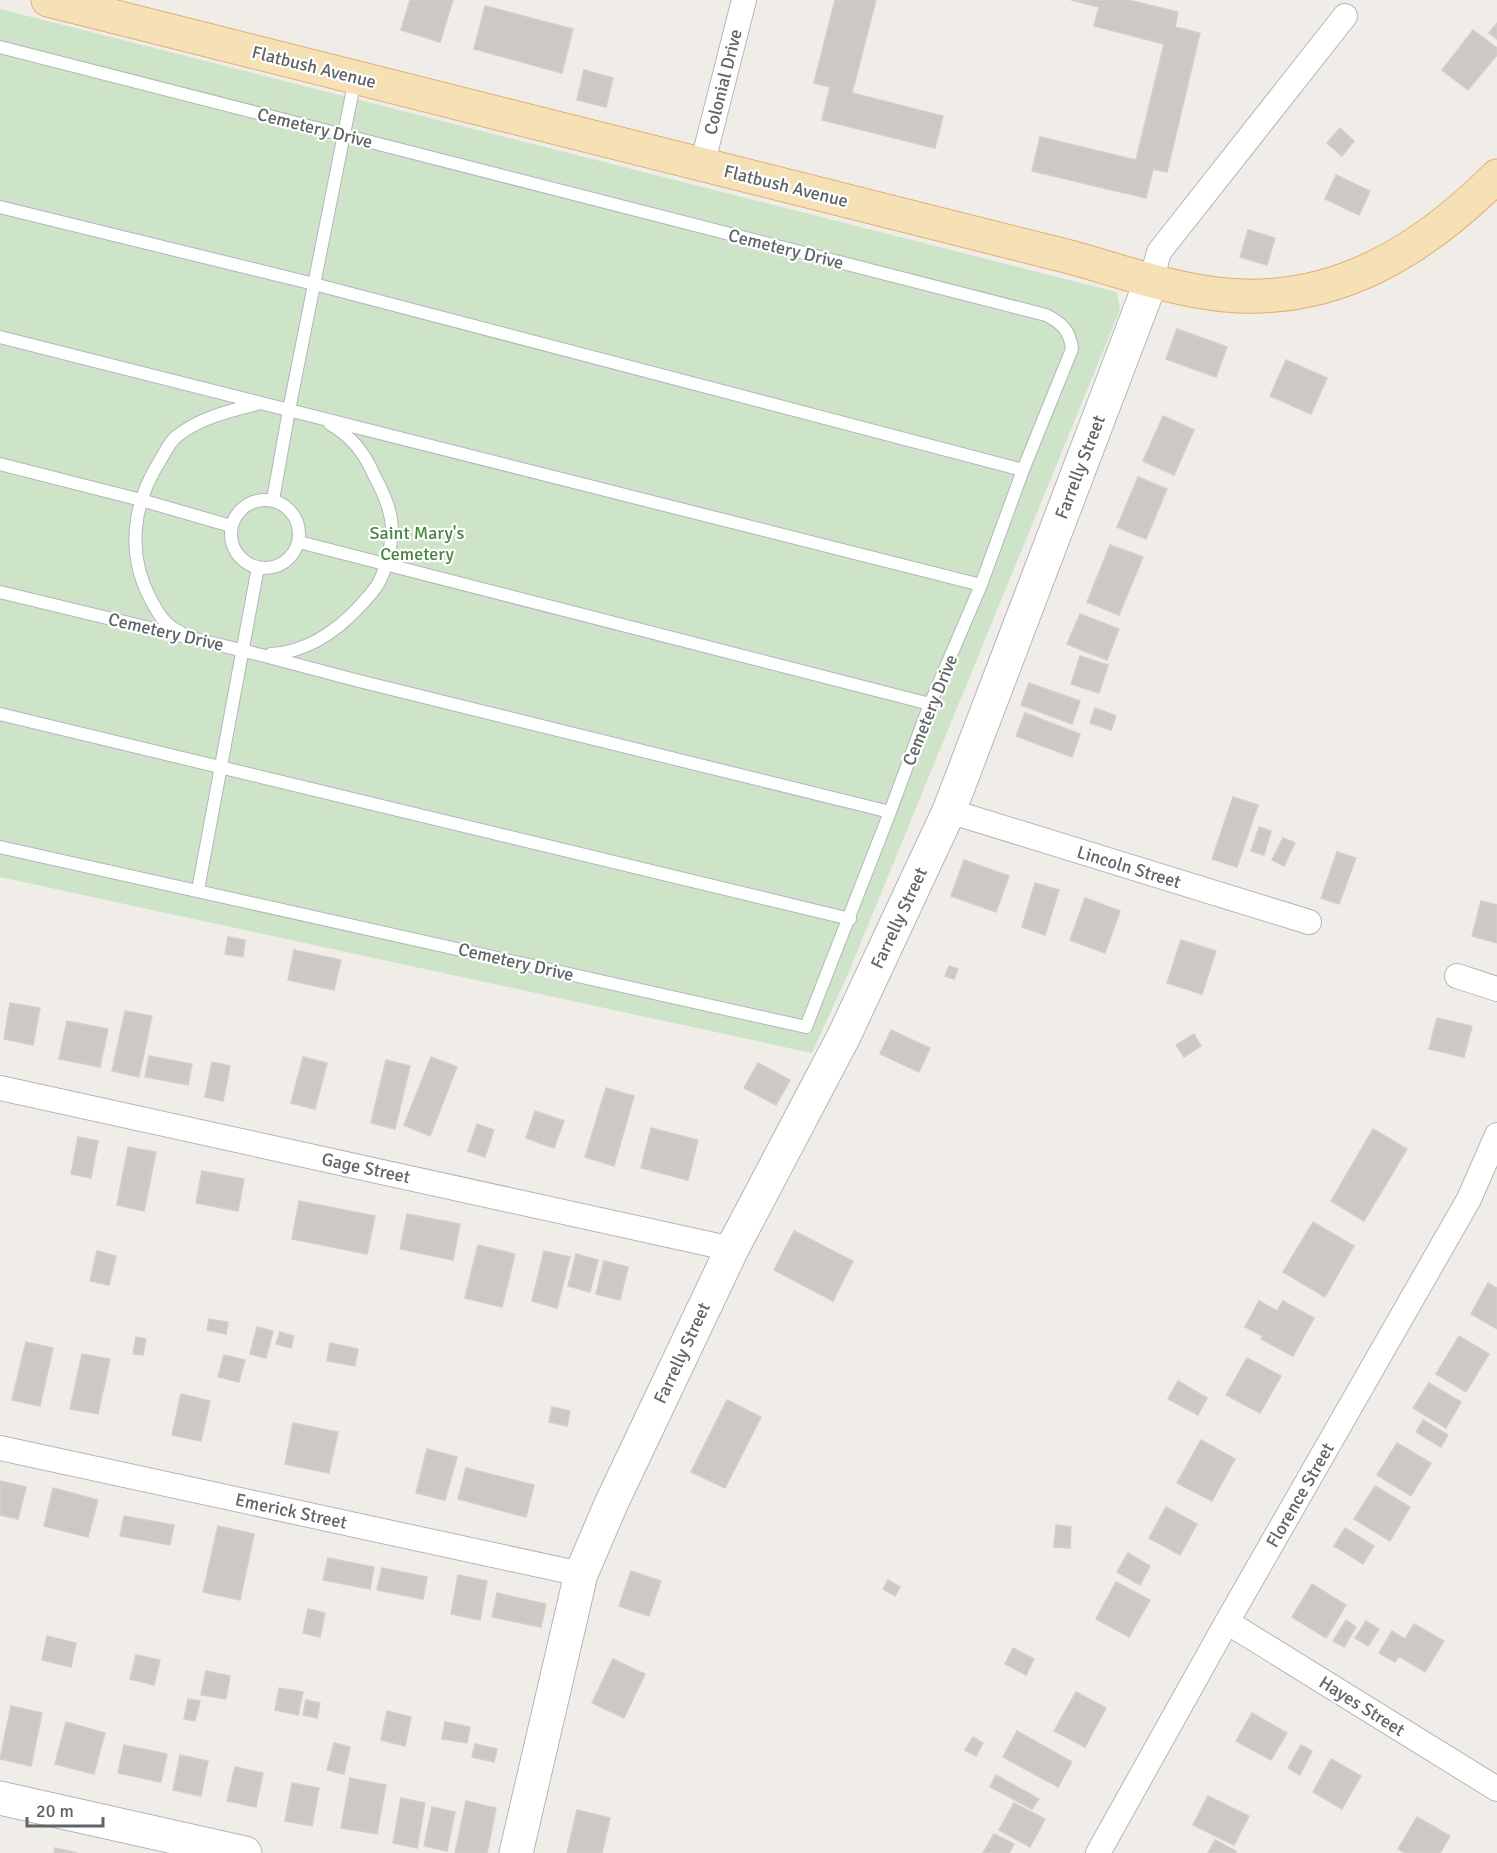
<svg xmlns="http://www.w3.org/2000/svg" width="1497" height="1853" viewBox="0 0 1497 1853" font-family="Signika,sans-serif">
<style>
.green{fill:#cde4c8}
.building{fill:#cbc8c5;stroke:#d4cec7;stroke-width:1.5}
.lines{fill:none;stroke-linecap:round;stroke-linejoin:round}
.lane-casing{stroke:#b3b6b9;stroke-width:14}
.street-casing{stroke:#b3b6b9;stroke-width:26}
.secondary-casing{stroke:#b2b6b9;stroke-width:35}
.primary-casing{stroke:#e2ae6f;stroke-width:35}
.lane{stroke:#fff;stroke-width:12}
.street{stroke:#fff;stroke-width:24}
.secondary{stroke:#fff;stroke-width:33}
.primary{stroke:#f6e1b7;stroke-width:33}
.labels{text-anchor:middle;stroke-width:4.5;stroke-linejoin:round;paint-order:stroke}
.street-label{font-size:18px;fill:#606467;stroke:#fff}
.park-label{font-size:18px;fill:#498441;stroke:#fff}
</style>
<rect width="100%" height="100%" fill="#f0ede8"/>
<path class="green" d="M0 9 1117 292 1120 310 848 974 812 1053 0 877Z"/>
<path class="building" d="M410 0H453L440 42 401 30Z
M835 0H876L852 93 943 116 935 148 822 120 830 87 814 83Z
M1071 0H1128L1178 12 1175 27 1200 33 1167 172 1153 169 1146 198 1032 171 1040 137 1136 160 1164 44 1094 26 1099 7Z
M485 6 573 29 562 73 474 49Z
M1497 23V39L1489 33Z
M1473 30 1497 48V55L1468 90 1442 70Z
M584 70 613 78 606 107 577 100Z
M1340 128 1354 141 1342 156 1327 143Z
M1336 175 1370 191 1359 215 1325 199Z
M1248 230 1275 238 1267 265 1240 257Z
M1177 329 1227 347 1216 377 1166 359Z
M1286 360 1327 378 1311 414 1270 396Z
M1163 416 1194 430 1174 475 1143 461Z
M1138 477 1167 489 1146 539 1117 527Z
M1110 545 1143 557 1119 615 1087 602Z
M1080 614 1119 629 1107 660 1067 644Z
M1080 656 1108 665 1099 693 1071 684Z
M1029 683 1080 701 1072 724 1021 705Z
M1095 708 1116 716 1111 730 1090 723Z
M1025 713 1080 734 1072 757 1016 736Z
M1233 797 1258 805 1237 867 1212 859Z
M1259 827 1271 831 1264 855 1251 851Z
M1283 838 1295 843 1284 866 1272 860Z
M1337 852 1356 858 1339 904 1321 898Z
M964 860 1009 876 996 912 951 896Z
M1035 883 1059 890 1045 935 1022 927Z
M1085 898 1120 911 1105 953 1070 940Z
M1481 901 1497 905V943L1472 936Z
M228 937 245 940 243 957 225 954Z
M1181 940 1216 951 1202 994 1167 983Z
M294 950 341 960 334 990 288 980Z
M949 966 958 969 954 979 945 976Z
M10 1003 40 1008 33 1045 4 1039Z
M125 1011 152 1016 139 1077 112 1071Z
M1437 1018 1472 1026 1464 1057 1429 1049Z
M67 1021 108 1029 100 1067 59 1059Z
M891 1030 930 1048 919 1072 880 1054Z
M1194 1034 1201 1046 1184 1057 1176 1045Z
M149 1056 192 1064 188 1085 145 1077Z
M303 1057 327 1063 315 1109 291 1103Z
M431 1057 457 1067 430 1136 404 1125Z
M386 1060 410 1066 395 1129 371 1123Z
M212 1062 230 1066 223 1101 205 1097Z
M758 1063 790 1080 776 1105 744 1088Z
M606 1088 634 1096 614 1166 585 1157Z
M535 1111 564 1121 554 1148 526 1138Z
M477 1124 494 1130 485 1157 468 1151Z
M651 1128 698 1140 688 1180 641 1168Z
M1373 1129 1407 1149 1364 1221 1331 1201Z
M78 1137 98 1141 91 1178 71 1174Z
M128 1147 156 1152 144 1211 117 1205Z
M202 1171 244 1179 238 1211 196 1203Z
M299 1201 375 1216 367 1254 292 1239Z
M407 1214 460 1224 453 1260 400 1249Z
M1313 1222 1354 1246 1325 1297 1283 1272Z
M794 1231 853 1261 833 1301 774 1270Z
M478 1245 515 1254 502 1307 465 1298Z
M97 1251 116 1256 109 1285 90 1281Z
M544 1251 570 1257 557 1308 532 1301Z
M576 1254 598 1260 590 1292 568 1286Z
M604 1261 628 1267 620 1300 596 1294Z
M1488 1283 1497 1288V1329L1471 1314Z
M1259 1301 1277 1311 1283 1301 1314 1318 1293 1356 1261 1339 1263 1336 1245 1327Z
M209 1319 228 1322 226 1334 207 1330Z
M257 1327 273 1331 266 1358 250 1354Z
M280 1332 294 1336 291 1348 276 1344Z
M1459 1336 1489 1354 1466 1392 1436 1374Z
M136 1337 146 1339 143 1355 133 1354Z
M26 1342 53 1348 40 1406 12 1400Z
M330 1343 358 1349 355 1366 327 1361Z
M82 1354 110 1359 98 1414 70 1409Z
M224 1355 245 1360 239 1382 218 1377Z
M1247 1358 1281 1376 1260 1413 1226 1395Z
M1178 1381 1207 1398 1198 1415 1168 1399Z
M1429 1383 1461 1402 1446 1428 1413 1408Z
M181 1394 210 1401 201 1441 172 1435Z
M727 1400 761 1417 725 1488 691 1472Z
M552 1407 570 1411 567 1426 549 1422Z
M1423 1420 1448 1435 1441 1447 1416 1432Z
M293 1423 338 1432 329 1473 285 1464Z
M1201 1440 1235 1459 1212 1501 1177 1483Z
M1397 1443 1431 1463 1411 1496 1377 1475Z
M427 1449 457 1457 445 1500 416 1493Z
M466 1468 534 1485 526 1517 458 1499Z
M0 1481 26 1487 18 1519 0 1515Z
M1375 1486 1410 1507 1390 1541 1354 1519Z
M53 1488 98 1500 88 1537 44 1526Z
M1166 1507 1197 1524 1180 1555 1149 1538Z
M124 1516 174 1525 170 1545 120 1536Z
M1056 1525 1071 1527 1070 1548 1054 1547Z
M218 1526 254 1534 240 1600 203 1592Z
M1345 1528 1374 1546 1363 1564 1334 1546Z
M1128 1553 1150 1566 1140 1585 1117 1572Z
M328 1558 374 1567 370 1589 323 1580Z
M382 1568 427 1577 423 1599 377 1590Z
M631 1571 661 1581 649 1616 619 1606Z
M458 1575 487 1581 480 1620 451 1614Z
M888 1580 900 1587 895 1596 883 1589Z
M1116 1582 1150 1600 1129 1637 1096 1619Z
M1312 1584 1346 1605 1326 1638 1292 1617Z
M497 1593 546 1604 541 1627 492 1617Z
M308 1609 325 1613 320 1637 303 1633Z
M1346 1620 1356 1627 1344 1647 1333 1641Z
M1366 1621 1379 1629 1368 1646 1355 1638Z
M1414 1624 1444 1641 1425 1672 1399 1656 1395 1662 1379 1653 1392 1631 1405 1639Z
M47 1636 76 1643 71 1667 42 1660Z
M1013 1648 1034 1659 1026 1675 1005 1664Z
M136 1655 160 1660 154 1685 130 1679Z
M613 1659 645 1674 624 1718 592 1703Z
M206 1671 230 1676 226 1699 201 1695Z
M279 1688 303 1692 298 1715 275 1710Z
M1076 1692 1106 1708 1085 1747 1054 1731Z
M188 1699 200 1701 195 1721 184 1719Z
M306 1700 320 1703 317 1718 303 1715Z
M11 1706 42 1713 31 1766 0 1759Z
M387 1711 411 1717 405 1746 381 1740Z
M1252 1713 1287 1733 1271 1760 1236 1741Z
M66 1722 105 1733 94 1774 55 1764Z
M445 1722 470 1727 467 1743 442 1739Z
M1017 1731 1072 1762 1058 1787 1003 1757Z
M973 1737 983 1743 976 1756 965 1750Z
M334 1743 350 1747 344 1774 327 1770Z
M475 1744 497 1749 494 1762 472 1757Z
M124 1745 167 1754 161 1782 118 1773Z
M1301 1745 1312 1751 1300 1775 1288 1768Z
M180 1755 208 1761 201 1796 173 1790Z
M1331 1759 1361 1776 1342 1809 1313 1792Z
M235 1767 263 1773 256 1807 227 1801Z
M996 1775 1039 1799 1032 1809 990 1787Z
M350 1778 386 1785 377 1834 341 1828Z
M292 1783 319 1788 312 1826 285 1821Z
M1208 1796 1249 1816 1234 1845 1193 1825Z
M401 1798 425 1803 417 1848 393 1843Z
M466 1801 496 1808 487 1853H455Z
M1014 1803 1045 1819 1030 1847 999 1830Z
M432 1807 455 1812 447 1851 424 1846Z
M577 1810 610 1818 602 1853H567Z
M1417 1817 1450 1836 1440 1853H1405L1398 1849Z
M994 1834 1014 1844 1009 1853H983Z
M1215 1840 1236 1851 1235 1853H1208Z
M55 1848 77 1853H54Z"/>
<g class="lines">
<defs>
<path id="lane" d="M0 47 1046 315C1062 323 1070 331 1072 349L1023 470 981 585 930 704 890 812
M0 207 314 284 1023 470
M0 337 981 585
M0 464 141 500 231 526
M231 534a34 34 0 1 1 68 0a34 34 0 1 1-68 0Z
M273 500 289 410 355 79
M299 542 930 704
M0 592 261 655 359 681 890 812 806 1027 0 847
M180 632C164 625 158 613 150 598 126 552 133 502 161 459 165 452 170 441 177 436 200 418 229 411 257 404
M271 654C307 652 337 631 361 605 366 599 374 591 378 584 386 570 391 547 392 531 392 511 383 492 374 475 365 454 350 435 330 424
M0 714 850 919
M198 890 258 567"/>
<path id="street" d="M702 165 744 0
M1151 281 1159 252 1345 16
M949 811 1309 922
M1457 976 1497 989
M0 1088 732 1249
M0 1448 581 1574
M1227 1622 1497 1789
M1098 1853 1227 1622 1469 1199 1497 1135"/>
<path id="secondary" d="M0 1798 245 1853
M516 1853 581 1574 611 1504 732 1249 844 1036 949 811 1151 281"/>
<path id="primary" d="M48 0 1070 257C1121 271 1172 290 1225 295 1335 305 1422 251 1497 176"/>
</defs>
<use href="#lane" class="lane-casing"/>
<use href="#street" class="street-casing"/>
<use href="#secondary" class="secondary-casing"/>
<use href="#primary" class="primary-casing"/>
<use href="#lane" class="lane"/>
<use href="#street" class="street"/>
<use href="#secondary" class="secondary"/>
<use href="#primary" class="primary"/>
</g>
<g class="labels">
<g class="street-label">
<text transform="translate(314 67) rotate(14)" y="6">Flatbush Avenue</text>
<text transform="translate(723 82) rotate(-76)" y="6">Colonial Drive</text>
<text transform="translate(315 128) rotate(14)" y="6">Cemetery Drive</text>
<text transform="translate(786 186) rotate(14)" y="6">Flatbush Avenue</text>
<text transform="translate(786 249) rotate(14)" y="6">Cemetery Drive</text>
<text transform="translate(1080 467) rotate(-69)" y="6">Farrelly Street</text>
<text transform="translate(166 632) rotate(13)" y="6">Cemetery Drive</text>
<text transform="translate(930 710) rotate(-68)" y="6">Cemetery Drive</text>
<text transform="translate(1129 867) rotate(17)" y="6">Lincoln Street</text>
<text transform="translate(899 918) rotate(-65)" y="6">Farrelly Street</text>
<text transform="translate(516 962) rotate(13)" y="6">Cemetery Drive</text>
<text transform="translate(366 1168) rotate(12)" y="6">Gage Street</text>
<text transform="translate(682 1353) rotate(-65)" y="6">Farrelly Street</text>
<text transform="translate(1300 1495) rotate(-60)" y="6">Florence Street</text>
<text transform="translate(291 1511) rotate(12)" y="6">Emerick Street</text>
<text transform="translate(1362 1706) rotate(32)" y="6">Hayes Street</text>
</g>
<g class="park-label">
<text x="417" y="539">Saint Mary's<tspan x="417" dy="21">Cemetery</tspan></text>
</g>
</g>
<path d="M27 1817v9h76v-9" fill="none" stroke="#606467" stroke-width="3"/>
<text x="36" y="1817" font-size="18" fill="#606467" stroke="#ffffff" stroke-width="4.5" paint-order="stroke">20 m</text>
</svg>
